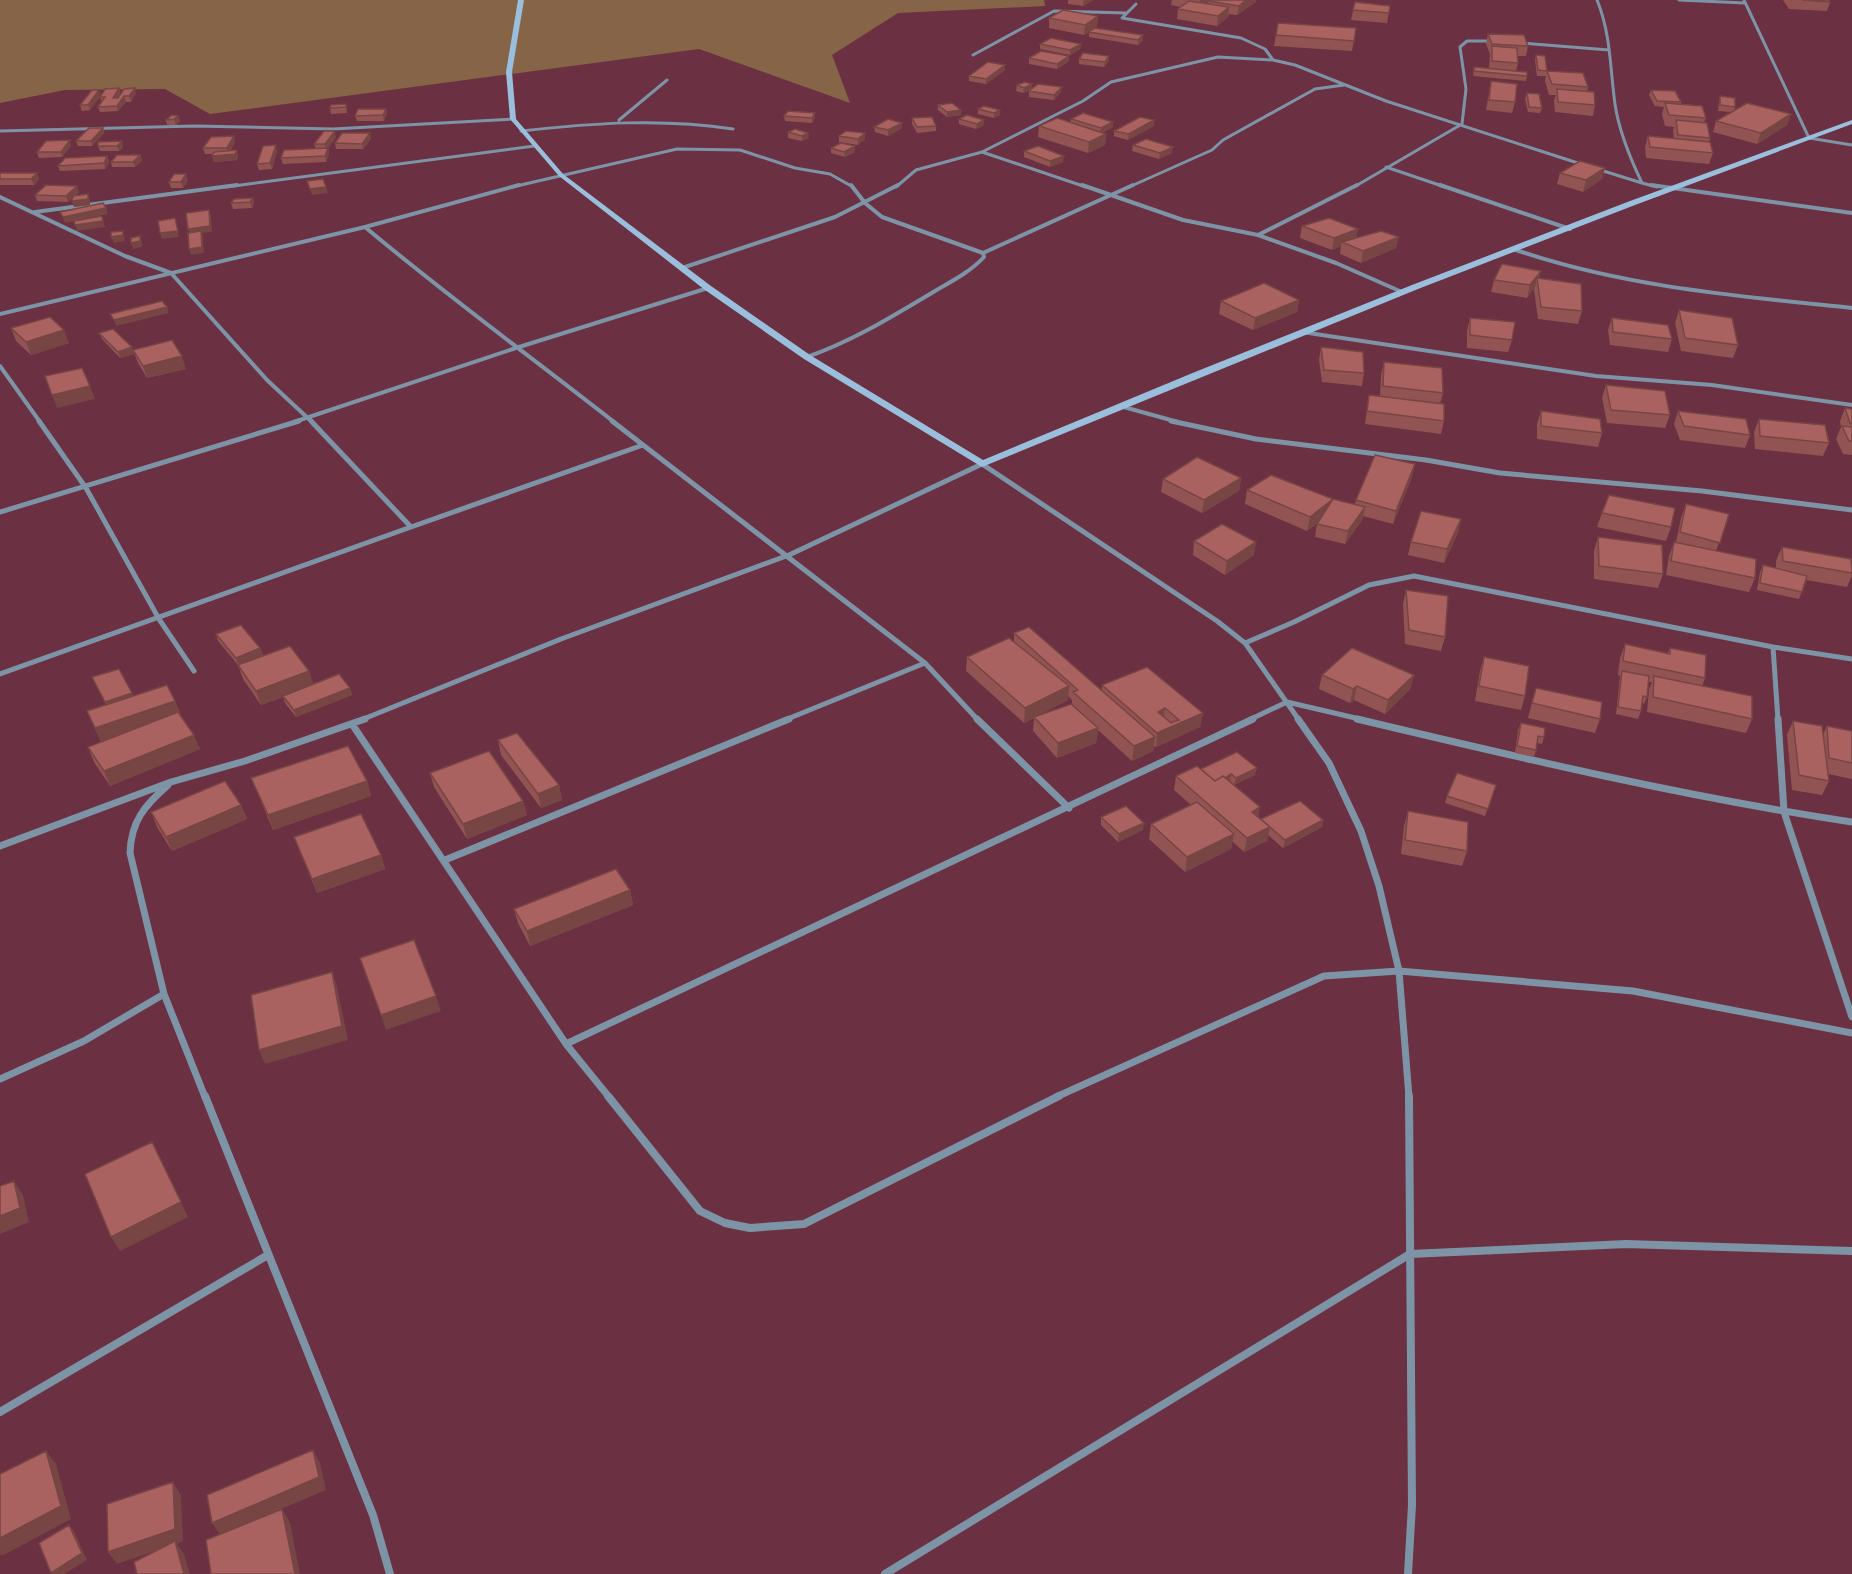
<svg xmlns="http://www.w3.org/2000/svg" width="1852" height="1574" viewBox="0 0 1852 1574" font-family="Quicksand,sans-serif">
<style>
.green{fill:#856447}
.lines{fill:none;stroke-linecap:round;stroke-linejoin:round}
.street-far4{stroke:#7d94a7;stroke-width:3}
.street-far3{stroke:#7d94a7;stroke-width:4}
.street-far2{stroke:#7d94a7;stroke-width:5}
.street-far1{stroke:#7d94a7;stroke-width:7}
.street{stroke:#7d94a7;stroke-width:8}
.secondary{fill:#9abfdd;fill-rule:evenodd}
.wall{fill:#925453;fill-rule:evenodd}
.shaded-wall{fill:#774543}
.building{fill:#aa6260;stroke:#774543;stroke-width:1.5;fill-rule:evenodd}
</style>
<rect width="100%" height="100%" fill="#6b3042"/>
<path class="green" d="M0 0H1044L1045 6 898 13 832 55 850 103 699 49 210 114 165 89 65 90 0 103Z"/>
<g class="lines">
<path class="street-far4" d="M1597 0C1611 34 1610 69 1615 104 1619 132 1630 158 1642 183L1657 187
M1679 0 1745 3
M1744 0 1809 138 1852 145
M1136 4 1122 18 1241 38 1265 49 1273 60
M1520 43 1609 50
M973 55 1054 11 1126 13
M619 120 667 80
M0 131 194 126 333 129 513 119
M521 131C593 123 661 118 733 129
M982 152 1086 187
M1386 167 1445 187
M1597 169 1642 183
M226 187 534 146
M512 187 677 149 740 150 795 168 830 174 853 187
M896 187 916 170 982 152 1083 101 1111 82 1218 57 1273 60 1295 65 1386 101 1584 165
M1129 187 1212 150 1223 140 1315 89 1344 85
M1354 187 1462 124 1466 89 1460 47 1467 41H1495"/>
<path class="street-far3" d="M1082 185 1111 195
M1133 185 1111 195 1183 220 1258 235
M1357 185 1258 235 1336 263 1402 292
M1440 185 1570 229
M1651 185 1852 213
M0 197 125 256 171 273 267 380 312 422
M35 212 237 185
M365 227C446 295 531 357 614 422
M1513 249C1623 287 1737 296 1852 308
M983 253 1111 195
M682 268 835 217 898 185
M0 314 365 227 519 185
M1302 332 1596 376 1712 385 1852 405
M807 357C853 341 893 316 935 291 952 281 970 272 984 257L983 253 882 217 865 203 851 185
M0 366 40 422
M1120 406 1178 422
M294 422 519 347 708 288"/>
<path class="street-far2" d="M39 421 86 488 159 619 194 671
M612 421 925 663 978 720
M1171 421 1256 439 1426 460 1500 473 1702 491 1852 510
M0 512 299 421
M411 527 643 445
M1245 643 1294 622 1369 585 1414 576 1773 647 1852 659
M1773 647 1778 720
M0 674 411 527 311 421
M361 720 561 639 789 555 982 464 1217 621 1245 643 1299 720
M785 720 925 663
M1249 720 1287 702 1364 720"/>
<path class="street-far1" d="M977 719 1069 808
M1298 719 1329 763 1361 831 1379 886 1399 971 1409 1097
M1357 719C1521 758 1685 797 1852 822
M1778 719 1784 812 1852 1017
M352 724 566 1044 609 1097
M168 785C145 805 131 821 130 853L164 994 205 1097
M0 846 171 782 245 761 365 719
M445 860 789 719
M566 1044 1253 719
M0 1079 84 1041 164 994
M1056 1097 1324 976 1399 971 1633 991 1852 1033"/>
<path class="street" d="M205 1096 373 1515 390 1574
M608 1096 700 1211 725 1223 750 1228 804 1224 1059 1096
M0 1412 268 1255
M885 1574 1410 1254 1626 1244 1852 1251
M1408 1574 1412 1505 1409 1096"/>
<path class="secondary" d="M518 0H524L512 72 516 119 563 174 711 286 810 355 983 460 1195 372 1412 285 1630 201 1852 120V124L1635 205 1418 289 982 467 804 359 705 290 559 176 510 119 506 72Z"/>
</g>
<path class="wall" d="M1068 0H1093L1083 6 1068 4Z
M1172 0H1256V2L1237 15 1229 14 1228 17 1217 26 1177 19 1178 9 1181 7 1171 5Z
M1783 0H1829L1830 2 1827 11 1789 9Z
M1355 2 1390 6 1387 23 1351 20Z
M1098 16 1097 26 1095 28 1143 40 1138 45 1089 37V32L1095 28 1084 35 1049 28V18Z
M1356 28 1352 51 1274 46 1276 35Z
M1488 34 1528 46 1526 56H1517L1518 63 1516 71 1527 76 1526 81 1473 76 1474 67 1489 68 1490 54 1486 44Z
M1040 44H1081L1080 49 1070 55 1040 49Z
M1536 55 1547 71 1546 76H1537L1535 61Z
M1029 58 1069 61 1057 69 1029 64Z
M1079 59 1109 61 1104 67 1079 64Z
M1005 65V70L986 84 969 81V76Z
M1547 71 1588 87 1587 92 1595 105 1593 116 1555 112 1554 100 1556 95H1549L1545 81Z
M1491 81 1515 102 1512 113 1486 110Z
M1032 84V89L1061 92 1054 100 1029 97V91L1031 90 1023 93 1016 91 1017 85Z
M119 88 120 94 136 93 131 102H126L118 111 100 112 98 107 102 102 100 97Z
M1651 90 1681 102V104L1706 118 1704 122 1710 138 1709 142 1713 153 1709 164 1646 158 1645 147 1648 136 1674 139 1673 131 1674 127 1665 126 1662 114 1664 107 1655 106 1649 95Z
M1527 93 1542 108 1540 113 1528 112 1525 99Z
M101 95 90 110 82 111 80 105Z
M1720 96 1735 107 1734 111 1791 114 1787 125 1757 144 1713 132 1716 121 1731 112 1718 111 1719 102Z
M346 104 347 113 331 114 330 108Z
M938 105 961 110V115L947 117 938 110Z
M386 109 387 114 384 121H357L355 116Z
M978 109 1000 110V115L994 118 978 114Z
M788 111 815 118 812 123 785 121 784 116Z
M178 116 180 121 176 125H167L166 120Z
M912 118 936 126V131L917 133 912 124Z
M959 119 984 125 976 129 959 124Z
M1071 119 1113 127 1102 133 1106 134 1105 145 1088 153 1038 137 1039 126 1070 123Z
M902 123V128L888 136 875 132 874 127Z
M1154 126 1128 140 1114 136V131Z
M103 128 104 133 92 146H78L76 141Z
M788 132 809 138 802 141 788 138Z
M839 136 865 139 858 145 839 142Z
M336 137 328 148 329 154 326 162 283 164 281 158 316 149 314 144Z
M371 139 363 149H336L335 143Z
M98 142 123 147 119 151H100L98 146Z
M235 142 230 151 238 156 237 160 214 162 212 156 213 154H205L203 148Z
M1133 145 1172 153 1159 159 1132 151Z
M71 146 62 157 39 158 37 152Z
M855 146V152L845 157 831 153V148Z
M277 151 272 169 259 170 257 164Z
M1024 151 1063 162 1050 167 1024 157Z
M140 155 142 161 135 167H112L111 162Z
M107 156 109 162 105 169 60 171 58 166Z
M1605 168 1602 179 1583 192 1557 184 1560 173Z
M0 173H37L39 179 34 185H0Z
M188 180 183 188H171L169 182Z
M79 192 75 196 90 200V205L74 207 72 201V198L68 202 37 201 35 195Z
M253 198 254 204 252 208 233 209 231 203Z
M1302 226 1358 229 1356 238 1396 248 1361 263 1340 254 1341 246 1332 250 1300 238Z
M1539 278 1582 311 1578 324 1538 319 1534 290 1535 287 1527 298 1491 292 1494 280Z
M1299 300 1297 312 1253 330 1219 314 1221 301Z
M1679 310 1738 345 1733 358 1681 351 1675 323Z
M1470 318 1512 340 1508 352 1467 348V331Z
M1612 318 1672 339 1668 352 1610 345 1608 330Z
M11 328 69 343 31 355 16 341Z
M99 333 132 347 134 354 120 358 102 339Z
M1321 347 1364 373 1362 386 1322 382 1319 360Z
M133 350 186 369 147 378 138 363Z
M1384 362 1443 393 1440 404 1444 421 1441 434 1365 424 1369 395 1380 397 1381 375Z
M1606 385 1670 415 1665 428 1607 423 1602 398Z
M1845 408 1852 409V455L1843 454 1836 439 1841 427 1840 421Z
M1541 411 1602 433 1598 447 1537 439V424Z
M1678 411 1750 435 1745 448 1680 440 1674 424Z
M1759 419 1829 443 1823 456 1755 449 1754 432Z
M1415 464 1412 477 1393 524 1363 516 1362 520 1345 544 1315 537 1317 524 1319 522 1307 531 1245 504 1247 490 1333 499 1355 504 1356 500Z
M1241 478 1239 491 1202 513 1161 492 1163 479Z
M1686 504 1729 514 1716 551 1755 578 1749 592 1666 575 1669 556 1674 542H1676L1681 518Z
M1602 513 1671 527 1666 541 1597 527Z
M1461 519 1458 533 1444 563 1408 555 1411 542Z
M1598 537 1663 574 1658 588 1594 579V551Z
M1194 541 1254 555 1225 575 1193 555Z
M1782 547 1852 566V575L1847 587 1806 580 1799 599 1757 590 1760 572 1763 565 1776 569V561Z
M1406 590 1445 637 1441 651 1405 644 1403 604Z
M1014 633 1102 691V685L1203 713 1200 727 1156 747 1154 746 1153 751 1132 761 1098 730 1096 743 1057 758 1033 731 1034 718 1024 723 966 671 967 657 1014 642ZM1068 696 1072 700V705L1039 715 1068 700Z
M216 634 260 648 263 655 309 671 313 684 350 688 352 695 296 717 285 703 283 697 261 705 243 679 238 665 218 641Z
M1625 644 1668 653 1670 648 1705 678 1702 686 1752 719 1746 733 1647 712 1649 690 1652 682H1648L1647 697 1644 704 1642 703 1641 711 1638 719 1616 714 1620 676 1618 675 1620 658Z
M1484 657 1525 696 1521 710 1475 701 1480 671Z
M1322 675H1414L1410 689 1385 714 1354 700 1350 703 1319 689Z
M92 677 133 696 175 701 181 715H180L200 749 110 786 94 762 88 747 101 742 87 711 106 705Z
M1536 688 1600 719 1595 733 1528 718Z
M1793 721 1823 734 1827 726 1852 731V779L1828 774 1829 781 1822 795 1792 790 1787 735Z
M1521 723 1544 737 1542 744 1537 743 1536 750 1534 757 1515 753 1518 730Z
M498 740 559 785 562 800 541 808 501 755Z
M1201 769 1255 775 1234 785 1230 782 1261 819 1323 820 1322 827 1283 848 1268 835 1267 841 1244 852 1232 841 1231 849 1185 872 1149 839 1151 824 1191 805 1174 790 1176 776Z
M430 773 523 801 527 815 467 839 434 787Z
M251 778 367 781 371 796 273 830 257 792Z
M1496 785 1485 816 1445 803 1447 796Z
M241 805 247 819 172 851 157 827 151 812Z
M1408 811 1467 851 1462 866 1401 854 1404 826Z
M1101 817 1143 830 1118 842 1101 825Z
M294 837 381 855 385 869 317 893Z
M630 890 633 905 530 946 518 923 514 909Z"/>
<path class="shaded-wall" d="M1085 0H1093L1083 6V1Z
M1200 0H1212L1209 1V2L1199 10Z
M1246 0H1256V2L1237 15 1239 6Z
M1229 7 1228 17 1217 26 1218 16Z
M1098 16 1097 26 1084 35 1085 25Z
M1143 35V40L1138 45V40Z
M1081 44 1080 49 1070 55V50Z
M1069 56V61L1057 69V64Z
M1109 56V61L1104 67 1105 62Z
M1005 65V70L986 84V79Z
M1032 84V89L1023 93 1024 88Z
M1062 87 1061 92 1054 100V95Z
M119 88 120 94 115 103 113 98Z
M135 88 136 93 131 102 129 96Z
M99 90 101 95 90 110 88 105Z
M124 96 126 102 118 111 117 106Z
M386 109 387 114 384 121 383 115Z
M961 110V115L947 117V112Z
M1000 110V115L994 118V113Z
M815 113V118L812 123V118Z
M1791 114 1787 125 1757 144 1761 133Z
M178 116 180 121 176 125 174 119Z
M984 120V125L976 129 977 124Z
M1154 120V126L1128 140 1129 134Z
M1113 122V127L1100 133 1101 128Z
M902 123V128L888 136V130Z
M103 128 104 133 92 146 91 141Z
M335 131 336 137 328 148 329 154 326 162 325 156 326 150 325 144Z
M370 133 371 139 363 149 362 144Z
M808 133 809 138 802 141V136Z
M865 133V139L858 145V139Z
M1106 134 1105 145 1088 153 1089 142Z
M234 136 235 142 228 153 227 148Z
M70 140 71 146 62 157 61 152Z
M122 141 123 147 119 151 117 146Z
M276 145 277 151 272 169 270 163Z
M855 146V152L845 157 844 152Z
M1173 147 1172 153 1159 159 1160 153Z
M237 150 238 156 237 160 214 162 212 156Z
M140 155 142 161 135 167 133 162Z
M107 156 109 162 105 169 104 163Z
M1064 156 1063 162 1050 167V161Z
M1605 168 1602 179 1583 192 1586 180Z
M37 173 39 179 34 185 31 179Z
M186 174 188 180 183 188 181 182Z
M77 186 79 192 68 202 66 196Z
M326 187 328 193 312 195 310 189Z
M88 194 90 200V205L74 207 72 201Z
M253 198 254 204 252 208 250 202Z
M106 208 108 214 65 223 63 217Z
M209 210 211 216 212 232 202 233 203 237 204 253 191 255 189 249 190 235 188 229Z
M175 218 179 237 162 239 160 233Z
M103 221 105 227 77 231 75 225Z
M1358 229 1356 241 1342 242 1341 246 1332 250 1334 238Z
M123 231 125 241 114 243 111 237Z
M140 236 142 242V247L133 249 131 243Z
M1399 237 1396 248 1361 263 1363 251Z
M1541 271 1538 283 1537 278 1535 287 1527 298 1530 285Z
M1299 300 1297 312 1253 330 1255 318Z
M167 307 169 313 116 326 114 320Z
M64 330 69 343 31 355 26 342Z
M132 347 134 354 120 358 118 352Z
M182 356 186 369 147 378 143 366Z
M90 386 95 399 57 408 52 395Z
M1415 464 1412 477 1393 524 1396 511Z
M1241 478 1239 491 1202 513 1204 500Z
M1333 499 1331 512 1307 531 1310 517Z
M1365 507 1362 520 1345 544 1348 531Z
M1461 519 1458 533 1444 563 1447 549Z
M1256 542 1254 555 1225 575 1227 561Z
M260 648 263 655 238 665 236 658Z
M309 671 314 685 261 705 256 691Z
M1414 675 1410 689 1385 714 1388 700Z
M1069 686 1068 700 1024 723 1025 708Z
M1357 686 1354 700 1350 703 1353 689Z
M350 688 352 695 296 717 294 710Z
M132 693 135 700 108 709 105 702Z
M175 701 181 715 101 742 95 728Z
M1165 708 1163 722 1158 712Z
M1203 713 1200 727 1156 747 1157 733Z
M1098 728 1096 743 1057 758 1058 743Z
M194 735 200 749 110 786 104 771Z
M1155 737 1153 751 1132 761 1134 746Z
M1257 768 1255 775 1234 785 1236 778Z
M1231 774 1230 782 1212 783Z
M367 781 371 796 273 830 268 815Z
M559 785 562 800 541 808 538 794Z
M523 801 527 815 467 839 463 824Z
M241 805 247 819 172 851 166 837Z
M1260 807 1258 822 1252 812Z
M1323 820 1322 827 1283 848 1285 840Z
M1144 823 1143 830 1118 842 1119 834Z
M1270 827 1267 841 1244 852 1247 838Z
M1234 834 1231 849 1185 872 1187 857Z
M381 855 385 869 317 893 312 879Z
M630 890 633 905 530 946 527 931Z
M332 972 337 987 348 1040 265 1064 259 1050Z
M436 996 441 1011 386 1030 381 1015Z
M152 1142 188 1217 120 1251 111 1237Z
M14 1181 23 1195 29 1222 0 1234V1216Z
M313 1450 320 1463 326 1490 220 1535 212 1523Z
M46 1451 56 1464 71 1519 2 1556 0 1554V1538Z
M173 1482 181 1495 183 1541 177 1544 184 1554 190 1574H184L176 1544 117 1564 108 1552Z
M282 1509 290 1522 300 1574H295Z
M69 1525 74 1531 87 1560 64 1574H52L51 1573Z"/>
<path class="building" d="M1210 0H1246L1239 6 1209 1Z
M1802 0H1829L1830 2Z
M1189 1 1229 7 1218 16 1178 9Z
M1355 2 1390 6 1389 13 1353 10Z
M1063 10 1098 16 1085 25 1049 18Z
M1278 23 1356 28 1354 41 1276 35Z
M1095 28 1143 35 1138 40 1089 32Z
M1488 34 1524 35 1528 46 1492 44Z
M1051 38 1081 44 1070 50 1040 44Z
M1492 46 1517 48 1518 63 1492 61Z
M1041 51 1069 56 1057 64 1029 58Z
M1083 53 1109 56 1105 62 1079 59Z
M1536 55 1545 56 1547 71 1538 70Z
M988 62 1005 65 986 79 969 76Z
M1474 67 1527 72V76L1474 71Z
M1547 71 1583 73 1588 87 1552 84Z
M1491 81 1517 84 1515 102 1489 100Z
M1025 82 1032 84 1024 88 1017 85Z
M1038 84 1062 87 1054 95 1029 91Z
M119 88 113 98H118L124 89 135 88 129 96H124L117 106 98 107 105 97H100L105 89Z
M1557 89 1594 92 1595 105 1558 102Z
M92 90H99L88 105H80Z
M1651 90 1675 91 1681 102 1657 101Z
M1527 93 1539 94 1542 108 1529 107Z
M1720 96 1735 98V107L1720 105Z
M952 103 961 110 947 112 938 105Z
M1665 103 1702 106 1706 118 1669 115Z
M1747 103 1791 114 1761 133 1716 121Z
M346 104V107L330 108 331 105Z
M984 106 1000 110 994 113 978 109Z
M358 109H386L383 115 355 116Z
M788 111 815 113 812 118 784 116Z
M1083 113 1113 122 1101 128 1071 119Z
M172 115 178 116 174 119 166 120Z
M967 115 984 120 977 124 959 119Z
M932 117 936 126 917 127 912 118Z
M1140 117 1154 120 1129 134 1114 131Z
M1057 118 1106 134 1089 142 1039 126Z
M888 119 902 123 888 130 874 127Z
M1676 120 1707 123 1710 138 1678 135Z
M89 128H103L91 141H76Z
M795 129 808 133 802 136 788 132Z
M324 131H335L325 144H314Z
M846 131 865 133 858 139 839 136Z
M342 133H370L362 144 335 143Z
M234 136 227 148H203L211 137Z
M1648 136 1710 142 1713 153 1650 147Z
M1146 139 1173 147 1160 153 1133 145Z
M70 140 61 152H37L46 141Z
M122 141 117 146H98V142Z
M841 143 855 146 844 152 831 148Z
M276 145 270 163 257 164 263 146Z
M1038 146 1064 156 1050 161 1024 151Z
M328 148 325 156 281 158 284 150Z
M237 150 235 154 212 156 214 152Z
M117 155H140L133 162H111Z
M107 156 104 163 58 166 65 158Z
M1580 161 1605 168 1586 180 1560 173Z
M0 173H37L31 179H0Z
M174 174H186L181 182H169Z
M323 179 326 187 310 189 307 181Z
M46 185 77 186 66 196 35 195Z
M88 194V199L72 201 73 196Z
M253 198 250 202 231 203 234 199Z
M103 203 106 208 63 217 60 212Z
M209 210 210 226 188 229 186 213Z
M102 216 103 221 75 225 74 221Z
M175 218 178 231 160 233 158 221Z
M1329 218 1358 229 1334 238 1302 226Z
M123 231V235L111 237V232Z
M201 231 202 247 189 249 188 233Z
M1381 231 1399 237 1363 251 1342 242Z
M140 236V241L131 243V238Z
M1502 264 1541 271 1530 285 1494 280Z
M1537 278 1581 284 1582 311 1541 307Z
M1264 283 1299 300 1255 318 1221 301Z
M162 301 167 307 114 320 110 314Z
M1679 310 1732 318 1738 345 1685 338Z
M50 317 64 330 26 342 11 328Z
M1470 318 1515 322 1512 340 1470 335Z
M1612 318 1668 325 1672 339 1613 332Z
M113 329 132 347 118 352 99 333Z
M172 340 182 356 143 366 133 350Z
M1321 347 1363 352 1364 373 1324 370Z
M1384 362 1442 368 1443 393 1383 386Z
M82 368 90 386 52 395 45 376Z
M1606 385 1665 391 1670 415 1611 410Z
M1369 395 1444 404V421L1367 411Z
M1845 408 1852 409V424L1850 423Z
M1541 411 1600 419 1602 433 1541 426Z
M1678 411 1746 419 1750 435 1684 426Z
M1759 419 1825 425 1829 443 1760 436Z
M1842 426 1852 427V441H1849Z
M1375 455 1415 464 1396 511 1356 500Z
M1197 457 1241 478 1204 500 1163 479Z
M1271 475 1333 499 1310 517 1247 490Z
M1609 495 1675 508 1671 527 1602 513Z
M1333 499 1365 507 1348 531 1317 524Z
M1686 504 1729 514 1720 543 1680 532Z
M1421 511 1461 519 1447 549 1411 542Z
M1222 524 1256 542 1227 561 1194 541Z
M1598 537 1662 545 1663 574 1599 566Z
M1674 542 1756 559 1755 578 1671 561Z
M1782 547 1851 559 1852 573 1783 561Z
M1763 565 1807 576 1802 592 1760 583Z
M1406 590 1448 596 1445 637 1409 630Z
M241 625 260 648 236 658 216 634Z
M1029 627 1155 737 1134 746 1073 692 1078 690 1014 633Z
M1009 638 1069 686 1025 708 967 657Z
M1625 644 1670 654V648L1706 655 1705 678 1623 661Z
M290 646 309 671 256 691 238 665Z
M1352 648 1414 675 1388 700 1357 686 1353 689 1322 675Z
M1484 657 1529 666 1525 696 1479 686Z
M1147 667 1203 713 1157 733 1102 685ZM1165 708 1179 720 1171 723 1158 712Z
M119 669 132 693 105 702 92 677Z
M1622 671 1649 676 1647 697 1643 696 1641 711 1618 707Z
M339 674 350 688 294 710 283 696Z
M1654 676 1752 696V719L1653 697Z
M167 685 175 701 95 728 87 711Z
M1536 688 1602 702 1600 719 1532 703Z
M1071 704 1098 728 1058 743 1034 717Z
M178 712 194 735 104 771 88 747Z
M1793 721 1822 726 1829 781 1799 775Z
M1521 723 1545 728 1544 737 1538 736 1536 750 1517 746Z
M1827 726 1852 731V763L1829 758Z
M517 733 559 785 538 794 498 740Z
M348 746 367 781 268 815 251 778Z
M489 751 523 801 463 824 430 773Z
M1237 752 1257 768 1236 778 1231 774 1225 778 1223 776 1215 781 1201 769Z
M1197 766 1215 781 1223 776 1260 807 1252 812 1270 827 1247 838 1176 776Z
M1457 773 1496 785 1488 809 1447 796Z
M225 781 241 805 166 837 151 812Z
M1300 801 1323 820 1285 840 1261 819Z
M1197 802 1234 834 1187 857 1151 824Z
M1126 806 1144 823 1119 834 1101 817Z
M1408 811 1468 822 1467 851 1405 840Z
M361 814 381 855 312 879 294 837Z
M616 869 630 890 527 931 514 909Z
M414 940 436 996 381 1015 360 958Z
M332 972 342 1026 259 1050 251 995Z
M152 1142 181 1202 111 1237 85 1174Z
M14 1181 20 1208 0 1216V1186Z
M313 1450 319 1477 212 1523 207 1495Z
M46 1451 61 1506 0 1538V1474Z
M173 1482 175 1529 108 1552 107 1504Z
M282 1509 295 1574H211L206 1540Z
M69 1525 82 1553 51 1573 39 1543Z
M175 1541 184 1574H137L134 1562Z"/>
</svg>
